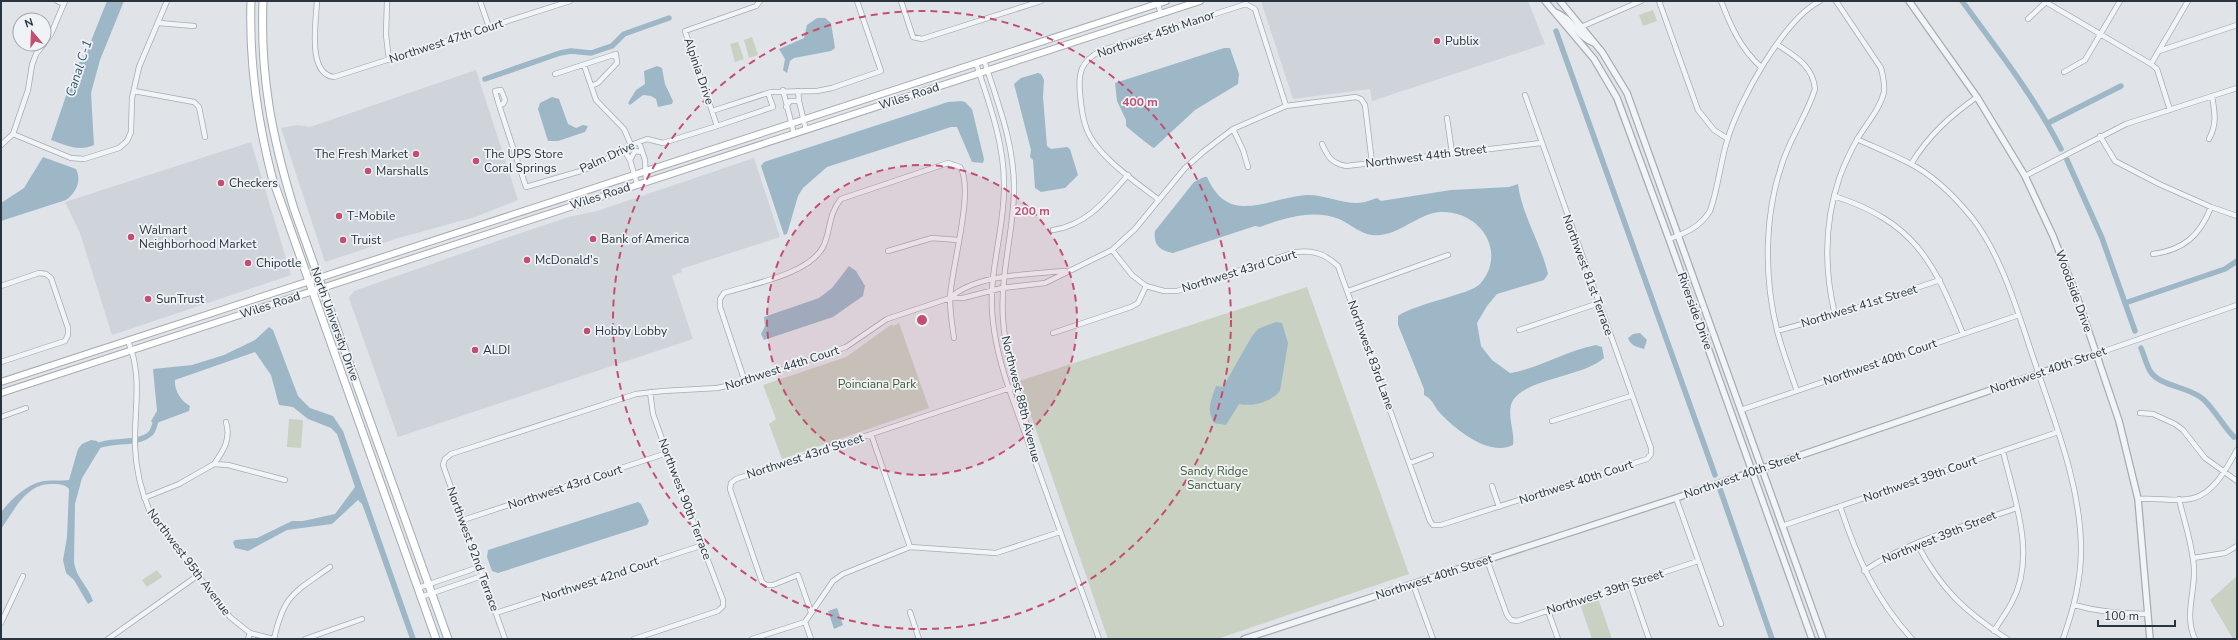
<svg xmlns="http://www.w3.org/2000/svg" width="2238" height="640" viewBox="0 0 2238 640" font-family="'Nunito Sans',sans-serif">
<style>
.built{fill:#ced4da}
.green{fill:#c8d1c2}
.water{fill:#9db7c6}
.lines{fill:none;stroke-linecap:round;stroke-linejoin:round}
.canal{stroke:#9db7c6;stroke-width:5.5}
.minor-casing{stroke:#a6acb2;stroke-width:6}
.tertiary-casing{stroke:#a6acb2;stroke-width:8}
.secondary-casing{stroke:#a6acb2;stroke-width:8}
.primary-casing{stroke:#a0abb3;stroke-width:9}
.minor{stroke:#f2f5f7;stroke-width:4.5}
.tertiary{stroke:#f2f5f7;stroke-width:5.5}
.secondary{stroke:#fff;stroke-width:6}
.primary{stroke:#fff;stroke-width:7}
.ring{fill:none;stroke:#c54d71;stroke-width:2;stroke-dasharray:7 5}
.poi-dot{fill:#c54d71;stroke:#eff3f6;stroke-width:1.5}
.labels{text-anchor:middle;stroke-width:3.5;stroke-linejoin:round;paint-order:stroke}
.street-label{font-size:12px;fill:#2a343e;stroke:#eff3f6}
.poi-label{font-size:12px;fill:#2a343e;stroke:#eff3f6;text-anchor:start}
.park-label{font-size:12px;fill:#435938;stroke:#eff3f6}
.water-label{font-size:13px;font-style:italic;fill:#365970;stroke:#eff3f6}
.centre{fill:#c54d71;stroke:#eff3f6;stroke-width:2}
.ring-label{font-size:12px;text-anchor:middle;font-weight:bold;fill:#c54d71;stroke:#eff3f6;stroke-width:3.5;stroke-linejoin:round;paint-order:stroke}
</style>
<rect width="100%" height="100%" fill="#e0e4e8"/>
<path class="built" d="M1261 1H1528L1545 44 1372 101 1370 89 1293 99Z
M476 70 518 200 475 217 395 239 325 262 281 128 297 125 310 127Z
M251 142 291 275 112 335 80 233 65 202Z
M754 158 780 237 681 269 682 272 672 276 693 339 398 437 349 298 354 291 503 239 569 217 597 211Z"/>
<path class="green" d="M1653 10 1657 21 1643 26 1639 15Z
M752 37 758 55 749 58 744 40Z
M738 42 744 59 735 62 730 44Z
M1307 287 1409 574 1217 639H1108L1019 381Z
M899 323 929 408 782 459 769 424 776 419 763 385 846 357 892 324 893 326Z
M289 419 303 420 301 448 287 447Z
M157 570 162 577 147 587 142 580Z
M2237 576V639H2233L2210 600Z
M1598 598 1612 639H1592L1580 604Z"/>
<path class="water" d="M107 1H124L100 60 91 93 94 145C79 152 65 145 51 140L75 69 87 51Z
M817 18H825L831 23 835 48 831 51 794 58 790 61 787 73 783 70 785 59 779 49 804 38 807 25Z
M1224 48H1230L1239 74 1238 84 1195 110 1154 148C1151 147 1129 129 1126 126V120L1117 101 1115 83Z
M657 66 662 68 665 84 673 101 672 104 658 107 656 99 651 96 643 95 630 105 628 103 636 90 645 84 644 71Z
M1038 73 1041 74 1044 80 1043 97 1047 146 1051 149 1067 147 1070 149 1078 175 1065 188 1041 192 1035 188 1033 160 1030 157 1031 150 1014 84 1021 78Z
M552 97 559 99 568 124 576 128 583 125 588 126 585 132 558 141H548L538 109 540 103Z
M961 101 965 102 972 109 984 159 983 163 972 162 957 127H951L827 167 803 188 798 196 787 234 784 235 761 166 764 162 948 102Z
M43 157 76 169C82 181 76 193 66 200L1 221V203L24 188Z
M1204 177H1207C1229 227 1267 198 1306 195 1322 194 1340 203 1357 203 1365 203 1370 200 1377 198L1381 201 1451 190 1509 187 1518 184C1522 216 1541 243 1548 274L1544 280 1497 294 1487 306 1477 323 1481 346 1492 360 1510 373C1540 368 1565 351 1596 345L1602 347 1604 358C1582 378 1518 379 1511 405 1508 419 1515 433 1513 445 1489 457 1456 430 1440 413 1434 407 1433 399 1424 395V389L1398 325V316C1417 303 1471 294 1480 284 1508 252 1480 210 1440 212 1416 214 1397 238 1372 235 1361 234 1350 224 1339 219 1313 209 1285 218 1260 227L1255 226 1173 253C1159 251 1153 244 1155 231L1194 182Z
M849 266 856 271 865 286 863 296 833 317 764 340 761 334 765 326 764 317 819 298 832 288Z
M1276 322 1282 323 1288 343 1280 391C1270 402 1254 407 1239 404L1226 425 1214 423C1206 409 1211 401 1216 386L1223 387 1252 336 1258 329Z
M269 327 273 330 298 396 310 408 333 416 343 431 416 639H410L365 512 362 504 358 500 332 524 287 530 248 551 235 548 233 542 235 540 257 538 292 521H303L335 514 355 487 337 434 331 428 308 419 293 407 279 405 271 375 255 352 175 380C174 390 181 401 190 406L189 411 154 424 151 421 157 411 153 369 192 365 224 355 255 340Z
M1640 333 1647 340 1644 349C1637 347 1631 346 1628 338L1633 334Z
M91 440 97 441 101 447 82 478 75 504 74 562C76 578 89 587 93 601L88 604 74 580 66 573 63 560 67 537 69 489C64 484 59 484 52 484 26 483 14 511 1 529V512C12 499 26 484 44 481 52 480 61 481 69 480L78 449 82 444Z
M638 502 641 504 649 521 647 525 498 573 492 571 487 557 488 550Z
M837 608 843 625 834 629 828 611Z"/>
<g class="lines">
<path class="canal" d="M1962 1C1997 49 2034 96 2061 149
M1556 31 1715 475
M485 79 560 53 571 51 591 53 612 46 624 34 669 18
M2048 123 2121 86
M2067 160 2102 238 2135 331
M2125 303 2225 269 2237 261
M2141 348C2144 355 2146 364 2150 371 2160 387 2188 386 2203 399 2215 410 2223 426 2234 437
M93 448C108 438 139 446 151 433 154 430 155 422 157 418
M1720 489 1772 639"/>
<defs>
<path id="minor" d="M57 1 64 4
M317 1C316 22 307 74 334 77L570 1
M387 1 386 35 389 60
M480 1 489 27
M901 1 913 37 922 39 1041 1
M1157 1 1161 14
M1659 1 1698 110 1714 130 1728 139
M1721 1C1731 27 1741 49 1761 67
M2044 1 2151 64 2157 69 2170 110
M2028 19 2047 1
M159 23 194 26
M1581 27 1641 1
M44 43 51 34 65 1
M1778 45C1796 57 1813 66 1815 89 1807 115 1790 138 1782 164 1764 216 1764 277 1777 330 1782 350 1790 371 1797 391
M2159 51 2237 25
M984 60C998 103 1015 146 1014 192 1013 235 1000 276 1003 319 1006 361 1020 402 1032 442
M976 63C989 103 1004 142 1004 184 1005 220 994 254 992 290 990 324 998 357 1009 389L1099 639
M2151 64 2188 1
M584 65 596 100 624 129 631 145
M2064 72 2085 60 2120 1
M555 74 616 54 617 63 598 83 591 86
M783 90 794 134
M134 91 194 102 199 107 205 137
M798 91 799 101 806 130
M499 105 503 104 505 100 501 90 495 91 499 105 526 187 584 170 618 153 631 145 647 139 663 143 717 126 712 111 771 92 817 91 832 88 881 71 857 1
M786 107 790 101H799
M712 111 685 31 756 6 760 1
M1447 118 1452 153
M717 126 773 107 768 93
M1233 129 1243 150 1248 167
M13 134 71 158 84 159 119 148 127 141 131 132 132 98 139 67 167 1
M2100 136 2115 161 2159 184 2211 207 2237 216
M1857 139C1874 147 1892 154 1909 163 1933 175 1956 198 1973 219 2003 258 2019 316 2035 363 2055 423 2081 486 2081 550 2081 582 2073 610 2063 639
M2209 139C2217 124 2215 113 2212 96
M639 142 645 160 646 182
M1322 144C1328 157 1331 163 1346 166L1541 143
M1 145 13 134 28 90 32 65 36 54 44 44
M624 150 630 160 637 184
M630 160 635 151 642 152
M1911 164C1929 135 1950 116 1977 97
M2025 176 2126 124 2237 88
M1834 196C1914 222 1933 260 1963 334
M1159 200C1136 182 1097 156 1087 130 1082 118 1081 106 1080 94 1078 72 1081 62 1100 51L1246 4 1255 9 1286 106
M1053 230C1087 225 1106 200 1128 175
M1669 239C1686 233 1700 227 1710 211 1718 189 1720 164 1727 141 1738 102 1784 19 1820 1
M1112 250 1132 275 1146 286
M888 251 932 238 958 240
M2153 254C2183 250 2200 236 2211 207
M1 286 39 273 46 274 51 278 68 328V335L65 341 1 362
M1348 291 1448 255
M950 298C976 274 1031 274 1065 271
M1835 315C1824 269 1824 222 1840 176 1845 163 1851 150 1858 138 1867 123 1880 109 1884 92 1885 84 1883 76 1881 68L1836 1
M1519 330 1599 303
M1777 331 1835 315 1940 280
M1053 333 1131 307 1138 303 1146 286 1164 291H1177L1296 252C1314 250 1325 254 1338 266L1430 521 1433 525H1441L1647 459 1651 454V448L1525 95
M128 341C143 376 134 410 135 446 136 470 141 492 151 514L230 617 250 633 273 639
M2096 354 2237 305
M745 382 720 307V299L724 293C752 284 809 274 823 247 831 231 828 214 841 199L948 163 960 167C975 189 951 269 950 298 950 311 952 325 954 338
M1741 410 2019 315
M2140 413 2153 414 2175 424 2183 430 2205 458 2237 481
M1 417 26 408
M1552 421 1631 396
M871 434 910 547
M1410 463 1431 455
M214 464C224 450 231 439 226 422
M1492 486 1499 507
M144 498 179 484 214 464 228 465 285 480
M1676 498 1721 624
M2138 499C2156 497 2177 503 2194 498 2215 492 2227 467 2237 450
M2179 499C2184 521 2193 546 2194 569 2195 593 2184 616 2195 639
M1840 506C1857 558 1875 598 1912 639
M463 520 667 453
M1782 526 2058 432
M1917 544C1941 589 1964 611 2007 639
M2193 558 2225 553 2237 546
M1487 560 1507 615 1511 620 1517 621 1698 561
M1864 571C1909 540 1966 526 2017 508
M1413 584 1433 639
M1630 584 1649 639
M418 588 479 567
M421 597 482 576
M2074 605C2099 612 2122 614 2148 614
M1548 611 1558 639
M811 612 798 575 773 585H766L762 582 730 489 731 483 736 479 1016 386
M910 612 919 639
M496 613 703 545
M805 622 811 639
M1 623 23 576
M1994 631C2000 621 2007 612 2012 602 2037 556 2014 498 2003 451
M108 639 197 576
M248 639 250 633
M274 639C284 594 294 593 330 567
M305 639 362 619
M505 639 443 465 445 459 451 454 636 394 663 391 717 388 745 382 846 347 887 319 950 298H963L1002 288 1045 283 1112 250 1135 229 1185 168 1203 152 1233 129 1286 106 1356 97 1361 99 1365 105 1372 163
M634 639 718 611 723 606V600L667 453 653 414 650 392
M752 639 805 622 833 581 843 574 910 547 996 553 1060 532"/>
<path id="tertiary" d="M1545 1 1594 59 1617 98 1669 239 1812 639
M1560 1 1602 52 1627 93 1823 639
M1909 1 1977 97 2025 176 2053 236 2077 297 2119 421 2138 499 2150 639
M1555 12C1572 18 1578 38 1594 43
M1244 639 1676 498 2096 354"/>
<path id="secondary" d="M1 382 1166 1
M1 393 1200 1"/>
<path id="primary" d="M251 1C249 61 257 119 272 177L436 639
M263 1C260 77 272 137 294 209L448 639"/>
</defs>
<use href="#minor" class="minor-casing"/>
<use href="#tertiary" class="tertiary-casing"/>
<use href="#secondary" class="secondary-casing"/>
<use href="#primary" class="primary-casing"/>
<use href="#minor" class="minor"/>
<use href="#tertiary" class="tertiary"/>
<use href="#secondary" class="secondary"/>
<use href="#primary" class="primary"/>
</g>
<circle cx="922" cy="320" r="155" fill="#c54d71" fill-opacity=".12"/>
<g class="ring">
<circle cx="922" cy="320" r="155"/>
<circle cx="922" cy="320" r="309"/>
</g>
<g class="poi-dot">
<circle cx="1437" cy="41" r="4"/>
<circle cx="416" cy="154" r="4"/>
<circle cx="476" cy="161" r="4"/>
<circle cx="368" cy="171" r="4"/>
<circle cx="221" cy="183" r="4"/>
<circle cx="339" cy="216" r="4"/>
<circle cx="131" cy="237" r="4"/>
<circle cx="593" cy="239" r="4"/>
<circle cx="343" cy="240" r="4"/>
<circle cx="527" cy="260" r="4"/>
<circle cx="248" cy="263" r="4"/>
<circle cx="148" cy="299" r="4"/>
<circle cx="587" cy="331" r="4"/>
<circle cx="475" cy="350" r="4"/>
</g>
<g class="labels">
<g class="street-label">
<text transform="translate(1156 34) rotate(-19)" y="4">Northwest 45th Manor</text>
<text transform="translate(446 41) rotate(-18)" y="4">Northwest 47th Court</text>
<text transform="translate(699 71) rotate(71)" y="4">Alpinia Drive</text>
<text transform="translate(909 96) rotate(-18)" y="4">Wiles Road</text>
<text transform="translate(1426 156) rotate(-7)" y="4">Northwest 44th Street</text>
<text transform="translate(607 157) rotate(-25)" y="4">Palm Drive</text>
<text transform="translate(600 196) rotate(-18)" y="4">Wiles Road</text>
<text transform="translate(1239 271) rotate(-17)" y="4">Northwest 43rd Court</text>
<text transform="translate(1588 275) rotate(70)" y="4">Northwest 81st Terrace</text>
<text transform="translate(2074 291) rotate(70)" y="4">Woodside Drive</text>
<text transform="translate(270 305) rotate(-18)" y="4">Wiles Road</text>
<text transform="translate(1859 306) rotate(-17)" y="4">Northwest 41st Street</text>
<text transform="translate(1695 311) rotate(70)" y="4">Riverside Drive</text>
<text transform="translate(335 324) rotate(70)" y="4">North University Drive</text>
<text transform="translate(1371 355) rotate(70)" y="4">Northwest 83rd Lane</text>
<text transform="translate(1880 362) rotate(-19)" y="4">Northwest 40th Court</text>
<text transform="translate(782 368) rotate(-18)" y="4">Northwest 44th Court</text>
<text transform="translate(2048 370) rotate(-19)" y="4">Northwest 40th Street</text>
<text transform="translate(1021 399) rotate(76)" y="4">Northwest 88th Avenue</text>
<text transform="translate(805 456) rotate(-18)" y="4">Northwest 43rd Street</text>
<text transform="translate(1742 475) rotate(-19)" y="4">Northwest 40th Street</text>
<text transform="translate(1920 479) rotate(-19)" y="4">Northwest 39th Court</text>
<text transform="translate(1576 482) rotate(-18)" y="4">Northwest 40th Court</text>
<text transform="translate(565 487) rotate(-18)" y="4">Northwest 43rd Court</text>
<text transform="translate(685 499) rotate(69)" y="4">Northwest 90th Terrace</text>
<text transform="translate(1939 537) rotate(-22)" y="4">Northwest 39th Street</text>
<text transform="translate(473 549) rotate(70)" y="4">Northwest 92nd Terrace</text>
<text transform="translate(189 562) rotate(53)" y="4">Northwest 95th Avenue</text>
<text transform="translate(1434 577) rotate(-18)" y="4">Northwest 40th Street</text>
<text transform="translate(600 579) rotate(-18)" y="4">Northwest 42nd Court</text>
<text transform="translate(1605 592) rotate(-18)" y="4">Northwest 39th Street</text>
</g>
<g class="poi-label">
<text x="1445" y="45">Publix</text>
<text x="408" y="158" text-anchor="end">The Fresh Market</text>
<text x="484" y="158">The UPS Store<tspan x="484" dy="14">Coral Springs</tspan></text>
<text x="376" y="175">Marshalls</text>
<text x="229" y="187">Checkers</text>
<text x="347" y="220">T-Mobile</text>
<text x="139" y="234">Walmart<tspan x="139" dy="14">Neighborhood Market</tspan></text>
<text x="601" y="243">Bank of America</text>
<text x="351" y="244">Truist</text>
<text x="535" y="264">McDonald's</text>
<text x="256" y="267">Chipotle</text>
<text x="156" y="303">SunTrust</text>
<text x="595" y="335">Hobby Lobby</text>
<text x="483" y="354">ALDI</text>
</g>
<g class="park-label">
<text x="877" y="388">Poinciana Park</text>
<text x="1214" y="475">Sandy Ridge<tspan x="1214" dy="14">Sanctuary</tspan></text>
</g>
<g class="water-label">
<text transform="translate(78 68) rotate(-72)" y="5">Canal C-1</text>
</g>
</g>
<circle cx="922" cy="320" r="6" class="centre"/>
<g class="ring-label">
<text x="1140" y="106">400 m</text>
<text x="1032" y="215">200 m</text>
</g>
<rect width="2238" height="640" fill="none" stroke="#2a343e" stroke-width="4"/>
<g transform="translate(32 32) rotate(341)"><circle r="19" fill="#eff3f6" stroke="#a0a7ac"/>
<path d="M0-3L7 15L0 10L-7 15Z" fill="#c54d71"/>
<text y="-6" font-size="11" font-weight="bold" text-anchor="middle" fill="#2a343e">N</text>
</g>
<path d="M2098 620v6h77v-6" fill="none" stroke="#2a343e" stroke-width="2"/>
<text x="2104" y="620" font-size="12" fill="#2a343e" stroke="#eff3f6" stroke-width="3" paint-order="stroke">100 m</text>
</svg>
